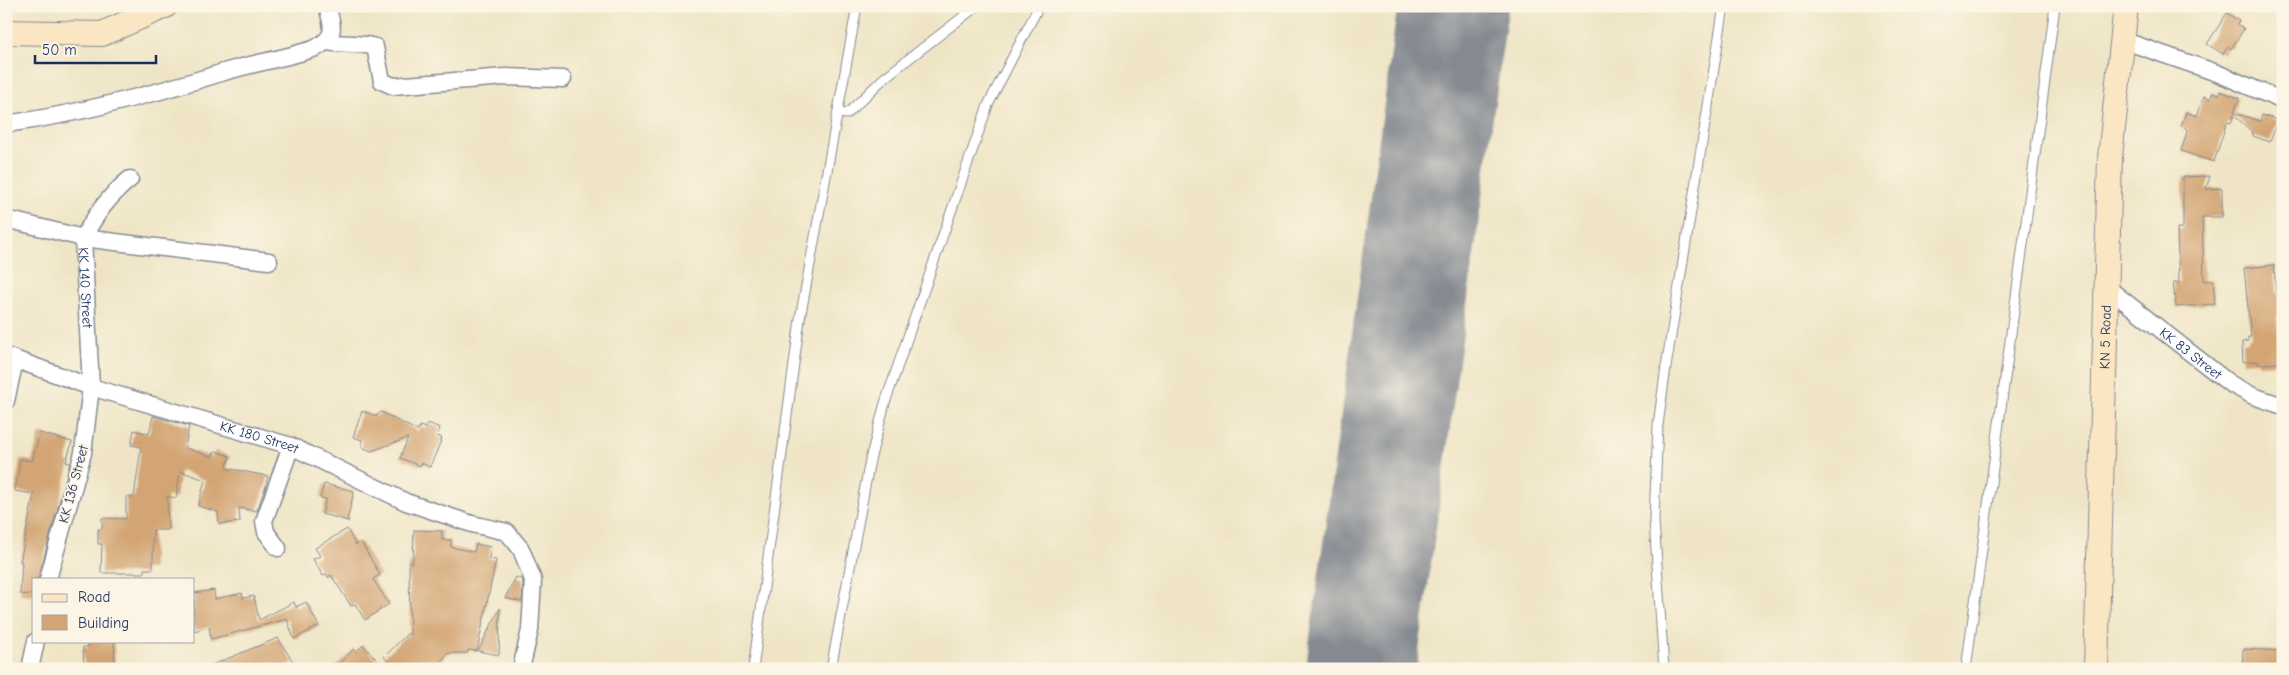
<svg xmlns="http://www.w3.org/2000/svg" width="2289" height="675" viewBox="0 0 2289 675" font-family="'Comic Neue',sans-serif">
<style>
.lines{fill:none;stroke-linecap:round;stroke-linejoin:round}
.runway{stroke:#858a92;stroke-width:110}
.building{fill:#d3a575}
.service-casing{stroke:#858a92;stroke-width:11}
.minor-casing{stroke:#858a92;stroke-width:19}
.secondary-casing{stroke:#858a92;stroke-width:26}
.service{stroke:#fff;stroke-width:9}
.minor{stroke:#fff;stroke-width:16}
.secondary{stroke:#fbe6c4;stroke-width:24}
.labels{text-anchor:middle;stroke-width:4;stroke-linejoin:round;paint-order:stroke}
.street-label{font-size:14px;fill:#1b2f5e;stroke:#fcf5e5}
</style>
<rect width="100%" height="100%" fill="#fcf5e5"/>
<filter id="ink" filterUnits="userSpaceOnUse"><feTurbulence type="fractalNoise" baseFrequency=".02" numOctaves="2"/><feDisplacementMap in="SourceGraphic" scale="10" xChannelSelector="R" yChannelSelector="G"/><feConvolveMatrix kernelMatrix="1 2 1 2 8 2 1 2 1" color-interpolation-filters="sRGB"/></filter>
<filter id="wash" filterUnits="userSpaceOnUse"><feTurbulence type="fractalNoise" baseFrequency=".0096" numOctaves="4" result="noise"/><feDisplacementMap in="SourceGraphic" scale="20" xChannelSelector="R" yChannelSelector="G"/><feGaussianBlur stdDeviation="1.12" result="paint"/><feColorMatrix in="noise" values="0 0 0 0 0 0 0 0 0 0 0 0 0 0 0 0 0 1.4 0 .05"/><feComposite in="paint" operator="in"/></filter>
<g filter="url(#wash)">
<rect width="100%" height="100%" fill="#efe5c6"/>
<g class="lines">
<path class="runway" d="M1361 669 1453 6"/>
</g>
<g id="blocks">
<path class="building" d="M2227 13 2239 21 2237 25 2244 29 2231 49 2228 47 2223 54 2207 44Z
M2220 91 2239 98 2234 113 2260 121 2262 115 2278 120 2270 142 2253 136V133L2234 115 2231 123 2227 122 2214 162 2181 151 2188 129 2181 126 2186 112 2197 116 2204 96 2210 99 2213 92 2219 95Z
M2210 176 2206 189 2222 188V217H2202L2204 281 2213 280 2215 304 2176 307 2173 283H2179L2177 228H2183V177Z
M2274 265 2276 293H2279L2282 315H2277L2281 363 2258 364V361L2243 362 2242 342 2248 341V337H2251L2244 268Z
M362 411 376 416 381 412 418 431 420 426 425 428 428 423 440 428 437 436 442 438 430 467 421 463 420 466 400 458 408 438 371 451 362 447V440L353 437Z
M153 416 189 426 185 448 212 457 215 451 230 456 226 468 268 476 266 485 257 511 239 508 240 522 219 524 218 512 198 506 205 480 180 471 176 498 167 496 168 530H153V569H144V573H101L102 544H98V529H102V518L126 519V497H134L141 447 131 445 134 430 149 434Z
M40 433 72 442 66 462 70 463 38 579H34V595L20 594 22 562H20L34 494 15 491 20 459 32 461Z
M324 484 354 491 348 517H347L349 521 322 514 326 499 320 498Z
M347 529 356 545 361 542 380 575 373 579 389 604 365 620 355 604 351 606 331 575 328 577 326 574 323 576 313 559 320 556 315 548Z
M414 530 442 531V540H451V547L474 552 476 544 491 547 489 558 496 560 477 651 468 650V653H448L434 669H397L384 657 408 633 410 635 409 562H413Z
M516 577 522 579 523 582 522 602 505 598Z
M214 590 215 599 242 593 243 598 254 596 259 620 294 602 296 607 306 602 319 626 294 639 287 619 211 639 209 627 194 631V593Z
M500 608 499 655 478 651Z
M278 638 293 662 282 669H202Z
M88 641H114L115 669H84L83 647H88Z
M363 645 385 669H333L354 649 356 652Z
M2243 649 2283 651V669H2242Z"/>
</g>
</g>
<g filter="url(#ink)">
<use href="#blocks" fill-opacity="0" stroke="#858a92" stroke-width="1"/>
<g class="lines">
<defs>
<path id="service" d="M838 113 847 114 884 78 977 6
M753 669 800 319 857 6
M831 669 870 460 885 403 988 105 1039 6
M1664 669 1654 520 1658 425 1666 367 1724 6
M1966 669 2055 6"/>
<g id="minor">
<path d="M2122 40 2217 73 2283 101"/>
<path d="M327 42C342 45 363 42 375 47L382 81 393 86 505 77 563 79"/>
<path d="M6 124C80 114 154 94 224 72 255 63 286 58 316 48 337 36 333 27 327 6"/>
<path d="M130 179C109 196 96 214 83 238L269 261"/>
<path id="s1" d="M6 219 83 238 91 387 83 453 48 579"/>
<path id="s2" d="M2105 286 2229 383 2253 396 2283 406"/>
<path id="s3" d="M6 356 91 387 291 446 406 502 472 524 507 532 521 549 533 580 530 630 521 669"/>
<path d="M6 401 15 360"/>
<path d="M278 548 266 532 264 521 291 446"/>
<path d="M30 669 36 641"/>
</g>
<g id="secondary">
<path d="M6 32 102 34 165 6"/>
<path id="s4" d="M2096 669 2110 157 2126 6"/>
</g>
</defs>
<use href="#service" class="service-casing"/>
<use href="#minor" class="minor-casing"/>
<use href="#secondary" class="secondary-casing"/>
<use href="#service" class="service"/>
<use href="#minor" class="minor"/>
<use href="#secondary" class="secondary"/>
</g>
</g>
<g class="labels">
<g class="street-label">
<text dy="5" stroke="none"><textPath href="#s1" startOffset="129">KK 140 Street</textPath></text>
<text dy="5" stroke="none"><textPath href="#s4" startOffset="332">KN 5 Road</textPath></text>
<text dy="5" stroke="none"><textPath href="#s2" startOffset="109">KK 83 Street</textPath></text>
<text dy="5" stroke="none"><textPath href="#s3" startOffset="266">KK 180 Street</textPath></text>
<text transform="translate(73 484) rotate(-75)" y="5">KK 136 Street</text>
</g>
</g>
<rect width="2289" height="675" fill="none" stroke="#fcf5e5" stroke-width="25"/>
<rect x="32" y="578" width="162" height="65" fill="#fcf5e5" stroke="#a2a6af"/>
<rect x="42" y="594" width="25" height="8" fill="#fbe6c4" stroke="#a2a6af"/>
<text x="78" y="602" font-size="15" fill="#1b2f5e">Road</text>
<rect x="42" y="615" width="25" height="15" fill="#d3a575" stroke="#a2a6af"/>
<text x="78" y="628" font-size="15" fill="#1b2f5e">Building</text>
<path d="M35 55v8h121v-8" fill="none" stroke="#1b2f5e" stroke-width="2.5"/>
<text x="42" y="55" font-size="15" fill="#1b2f5e" stroke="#fcf5e5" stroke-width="4" paint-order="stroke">50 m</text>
</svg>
